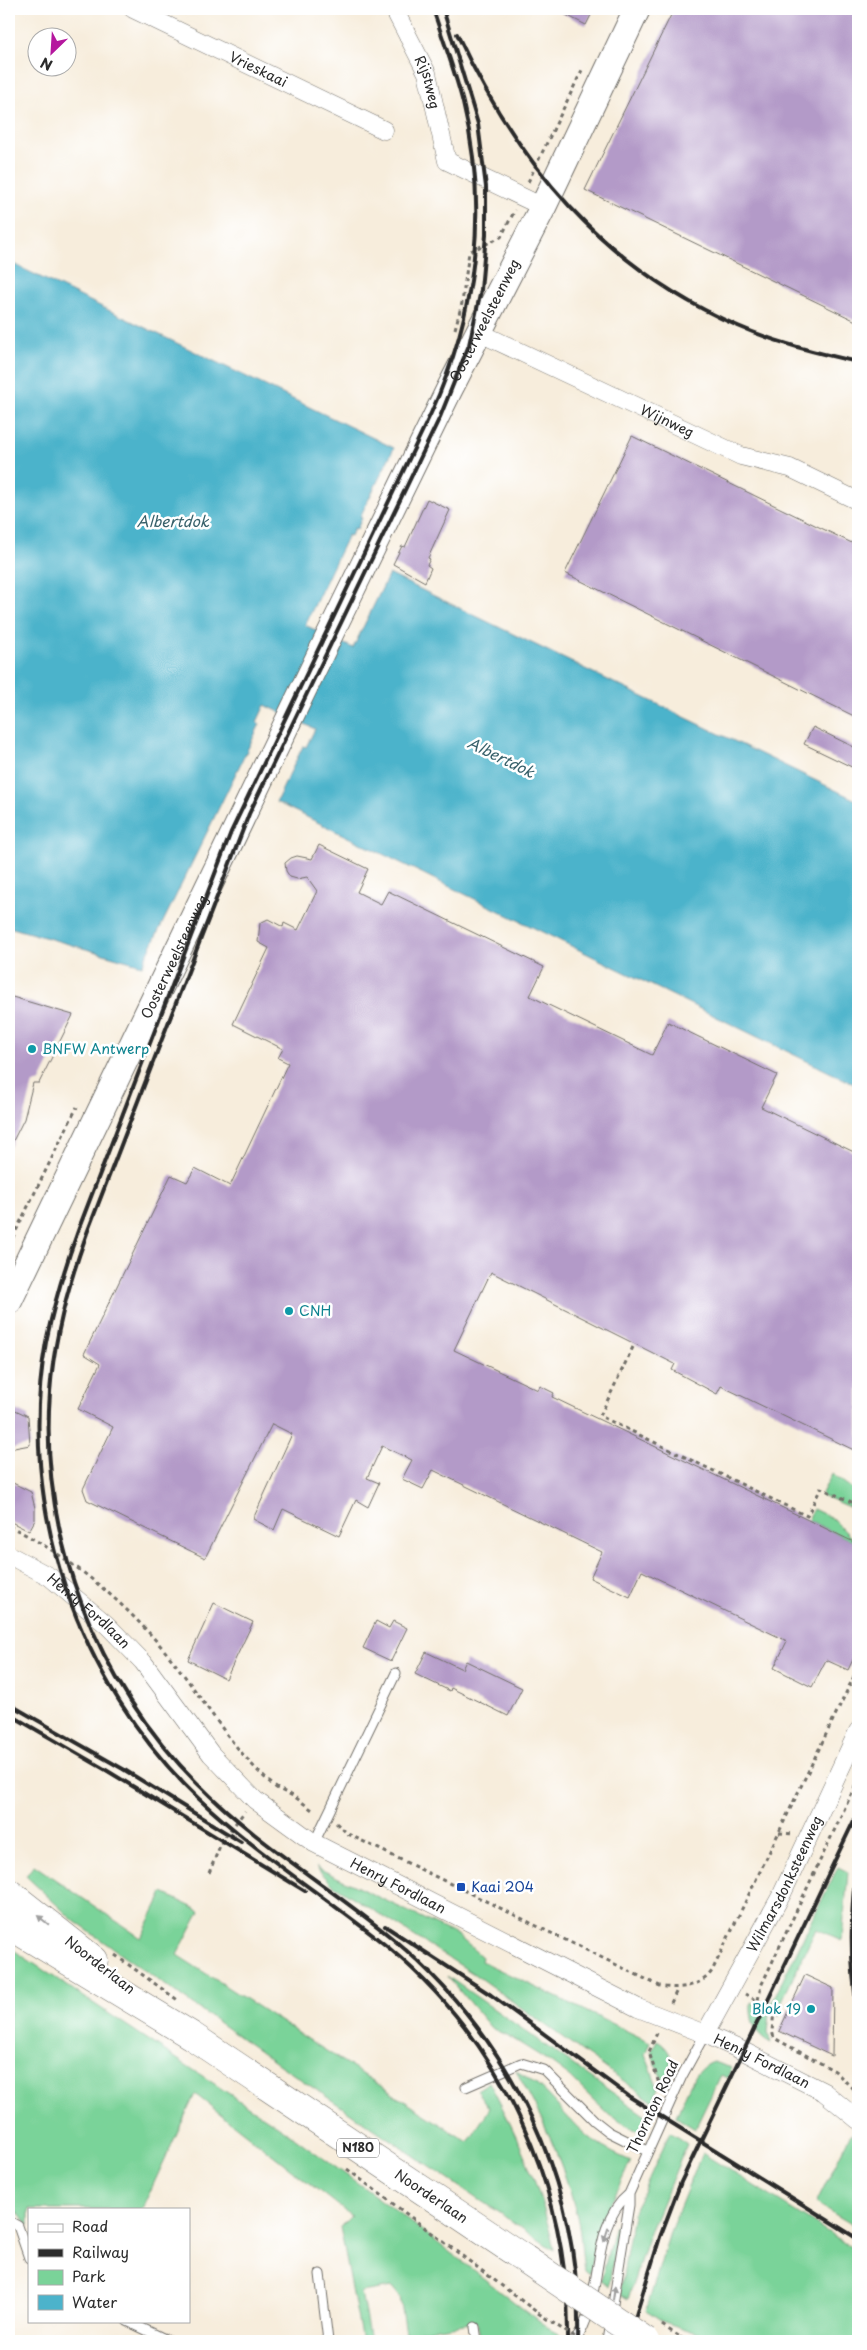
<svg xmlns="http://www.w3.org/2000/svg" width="867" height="2350" viewBox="0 0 867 2350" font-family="'Playpen Sans',sans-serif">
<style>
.green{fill:#7ad399;stroke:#527f62}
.water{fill:#4cb3cb;stroke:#3c6f7b}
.building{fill:#b39ac8}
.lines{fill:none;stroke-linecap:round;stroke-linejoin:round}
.service-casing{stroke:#726f69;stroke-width:11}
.minor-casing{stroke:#726f69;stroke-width:19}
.secondary-casing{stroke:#726f69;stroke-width:28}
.primary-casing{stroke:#726f69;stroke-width:29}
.path{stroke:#726f69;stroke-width:3;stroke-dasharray:4 4;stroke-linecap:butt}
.service{stroke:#fff;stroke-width:9}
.minor{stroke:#fff;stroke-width:18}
.secondary{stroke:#fff;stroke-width:26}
.primary{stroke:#fff;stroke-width:28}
.rail{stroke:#2b2b2b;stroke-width:4}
.primary-bridge-casing{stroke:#726f69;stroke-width:29;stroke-linecap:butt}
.path-bridge{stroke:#726f69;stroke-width:3;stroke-dasharray:4 4;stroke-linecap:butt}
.primary-bridge{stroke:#fff;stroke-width:28}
.oneway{fill:#a0a0a0}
.culture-dot{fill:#0f9aa8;stroke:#fff;stroke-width:2}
.transit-dot{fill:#1a4fb4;stroke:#fff;stroke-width:2}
.labels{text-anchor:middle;stroke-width:5;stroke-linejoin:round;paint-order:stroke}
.shield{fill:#fff;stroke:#6b6b6b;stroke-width:1}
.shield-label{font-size:12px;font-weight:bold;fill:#2b2b2b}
.street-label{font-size:14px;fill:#2b2b2b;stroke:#fff}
.culture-label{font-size:14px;fill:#0d838f;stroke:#fff;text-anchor:start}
.transit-label{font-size:14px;fill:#164399;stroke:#fff;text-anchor:start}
.water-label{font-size:15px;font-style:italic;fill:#38616b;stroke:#fff}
</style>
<rect width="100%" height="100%" fill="#fff"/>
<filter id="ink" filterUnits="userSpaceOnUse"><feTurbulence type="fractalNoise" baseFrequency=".02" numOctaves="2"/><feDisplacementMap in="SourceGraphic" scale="10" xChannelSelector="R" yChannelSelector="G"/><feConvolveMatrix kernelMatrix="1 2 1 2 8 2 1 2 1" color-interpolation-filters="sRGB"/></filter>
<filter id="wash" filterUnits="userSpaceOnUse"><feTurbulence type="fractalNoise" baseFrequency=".0096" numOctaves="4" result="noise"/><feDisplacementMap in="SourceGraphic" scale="20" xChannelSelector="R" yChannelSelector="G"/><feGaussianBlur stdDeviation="1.12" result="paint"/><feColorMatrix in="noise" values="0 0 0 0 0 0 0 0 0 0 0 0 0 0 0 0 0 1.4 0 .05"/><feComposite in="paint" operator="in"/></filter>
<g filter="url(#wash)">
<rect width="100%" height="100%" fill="#f7eddc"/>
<path class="green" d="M832 1474 858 1493V1511L821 1495Z
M813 1509 832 1518 858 1544 808 1520Z
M34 1865 141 1938 163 1893 200 1911 177 1955 468 2142 490 2108 477 2090 489 2082C518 2136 542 2190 554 2250L281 2066 74 1921 26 1876Z
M316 1867 457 1935 482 1957 481 1961 650 2042 645 2054 658 2088 655 2095 657 2100 656 2104 474 1974 332 1884Z
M838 1867 848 1872 842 1940 816 1929 780 2005 779 2016 777 2010 771 2004Z
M9 1947 291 2135 403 2216 540 2322 564 2338 561 2341H481L477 2322 406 2333 400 2297 392 2287 361 2292 370 2341H362L340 2227 351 2216 195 2094 142 2209H29V2226L18 2212 9 2234Z
M447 1976 650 2119 643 2135 609 2115 570 2077 550 2062 510 2037 491 2028Z
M751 2002 770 2013 768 2033 771 2043C754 2034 750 2020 751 2002Z
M657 2040C677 2051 672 2070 665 2087L651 2052Z
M713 2062 732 2068 727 2078 721 2075 695 2129 676 2117C685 2098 692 2068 713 2062Z
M516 2071C545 2085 562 2115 587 2136 600 2147 615 2154 631 2161L609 2207 589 2274 584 2270C581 2250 581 2228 575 2209 562 2159 541 2115 516 2071Z
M670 2132 687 2144 648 2237 628 2299 620 2294 633 2214Z
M851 2133 858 2138V2228L816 2203Z
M702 2153 858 2251V2341H722L661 2321 646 2311 671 2229Z
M615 2225 618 2227 609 2286 601 2281Z"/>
<path class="water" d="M9 262 394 448 360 517 362 518 357 529 354 528 351 536 348 535 305 625 353 648 389 574 858 801V1086L276 802 303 746 306 747 315 729 265 705 257 722 260 724 142 965 9 927Z"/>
<g id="blocks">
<path class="building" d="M554 9H594L586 25Z
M674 9H858V322L585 190Z
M632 436 858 546V718L565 573Z
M427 499 450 510 428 558 430 559 427 565 431 568 425 582 393 564 402 546 405 547Z
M813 727 858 749V770L804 744Z
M319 845 368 869 357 892 381 904 388 891 544 967 530 996 652 1055 668 1022 777 1075 761 1107 858 1154V1452L721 1386 717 1394 672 1370 675 1364 491 1272 454 1350 538 1390 540 1386 554 1393 552 1397 858 1544V1649L848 1670 826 1660 812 1687 774 1668 787 1641 642 1571 630 1597 590 1578 602 1552 433 1470 423 1489 402 1479 412 1460 382 1446 367 1478 379 1483 368 1507 356 1500 339 1536 283 1509 274 1530 253 1519 292 1434 272 1424 205 1558 87 1500 83 1489 113 1427 78 1409 100 1364 84 1354 171 1175 187 1182 195 1168 230 1186 288 1063 278 1058 283 1049 233 1024 269 948 258 942 260 923 268 919 283 927 284 923 298 930 317 891 307 877 297 879 290 877 286 871 285 863 291 858 297 856 312 859Z
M9 996 73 1015 39 1083H33L24 1119 9 1149Z
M9 1407 28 1416 30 1445 9 1449Z
M9 1481 31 1492 35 1508V1520L29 1531 9 1521Z
M214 1603 253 1622 226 1679 188 1660Z
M376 1621 389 1628 393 1621 407 1628 391 1661 363 1648Z
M426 1652 462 1669 466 1661 522 1688 508 1716 451 1688 450 1691 415 1674Z
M805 1975 833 1988 832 2056 779 2031Z"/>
</g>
</g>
<g filter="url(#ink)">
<use href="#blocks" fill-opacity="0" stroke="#726f69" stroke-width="1"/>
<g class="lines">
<defs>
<path id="service" d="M314 1843 396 1673
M466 2087 521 2063 531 2066 544 2070 595 2121 609 2132 647 2151
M9 2221 18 2226 29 2258
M320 2274 328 2341
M127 2321 169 2341
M475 2327 477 2341
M575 2341C605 2301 588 2227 629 2194
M607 2341 629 2205V2194L682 2076 705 2034"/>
<g id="minor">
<path id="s1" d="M133 9 384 130"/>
<path id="s2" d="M394 9 427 73 447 161 543 207"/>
<path id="s3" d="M478 332 741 456 790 468 858 501"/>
<path id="s4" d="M9 1555 50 1577 107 1625 143 1662 211 1754 255 1800 314 1843 638 2008 705 2034 743 2051 824 2092 858 2120"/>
<path id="s5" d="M705 2034 782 1894 858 1731"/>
</g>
<g id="secondary">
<path id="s6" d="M9 1301 331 632 449 390 543 207 637 9"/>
</g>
<g id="primary">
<path d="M9 1893 94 1960"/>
<path id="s7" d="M9 1925 192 2036 525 2259"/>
</g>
</defs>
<use href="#service" class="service-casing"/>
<use href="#minor" class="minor-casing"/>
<use href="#secondary" class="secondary-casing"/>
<use href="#primary" class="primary-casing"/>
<path class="path" d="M528 182 582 70
M455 329 462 303 469 252 501 237 515 210
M9 1245 77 1107
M633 1347 600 1416 807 1516 821 1488 858 1505
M9 1526C70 1556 126 1603 169 1656 204 1699 231 1749 274 1786 279 1791 287 1792 293 1796 301 1801 308 1807 315 1812
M336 1823 348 1834 660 1986C677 1990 701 1987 712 1971L858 1668
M779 1833 793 1834
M209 1873 222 1841 245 1811
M115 1955 179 2001
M745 1994 774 2011 772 2031 774 2038 835 2071 858 2094
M758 2000 761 1986 858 1780
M671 2003 677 1990
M657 2033 649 2052 661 2090
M347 2169 538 2313
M680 2337 686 2341"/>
<use href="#service" class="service"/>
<use href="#minor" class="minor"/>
<use href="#secondary" class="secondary"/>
<use href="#primary" class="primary"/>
<path class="rail" d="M433 9C443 40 455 71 463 103 489 208 476 315 431 413L231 832 79 1228C65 1266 54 1303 46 1342 16 1506 78 1683 198 1798 256 1853 326 1897 389 1948 505 2045 570 2190 568 2341
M443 9 478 124 486 187V235L481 290 469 345 440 417 249 814 87 1233C68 1285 54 1337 50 1392 39 1536 96 1682 198 1784 256 1843 329 1886 393 1939 513 2039 582 2184 578 2341
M457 34C518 165 605 268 738 326 777 343 817 353 858 362
M9 1704 123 1769 241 1842
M9 1714 106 1770 305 1891
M858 1856C850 1909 849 1961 858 2014
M385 1926 491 1995 630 2097 858 2239
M628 2341 660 2237 681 2182 858 1812"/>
<defs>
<path id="primary-bridge" d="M525 2259 646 2341"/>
</defs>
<use href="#primary-bridge" class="primary-bridge-casing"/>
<path class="path-bridge" d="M538 2313 580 2341
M662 2325 680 2337"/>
<use href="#primary-bridge" class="primary-bridge"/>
</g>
<defs><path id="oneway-solid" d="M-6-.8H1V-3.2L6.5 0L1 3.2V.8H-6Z" transform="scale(1.25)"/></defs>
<g class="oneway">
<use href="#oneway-solid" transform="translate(43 1920) rotate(-142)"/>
<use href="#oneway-solid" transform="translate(606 2235) rotate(108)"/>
<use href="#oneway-solid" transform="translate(614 2293) rotate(-82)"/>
</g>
</g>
<g class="culture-dot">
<circle cx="32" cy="1049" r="5"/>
<circle cx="289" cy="1311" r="5"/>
<circle cx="811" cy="2009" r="5"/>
</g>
<rect class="transit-dot" x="456" y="1882" width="10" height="10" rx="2.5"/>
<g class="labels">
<rect class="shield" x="337" y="2138.5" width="42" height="19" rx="4"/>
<g class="shield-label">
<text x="358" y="2152">N180</text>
</g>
<g class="street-label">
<text dy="5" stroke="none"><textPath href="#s1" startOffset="139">Vrieskaai</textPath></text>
<text dy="5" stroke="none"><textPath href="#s2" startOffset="81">Rijstweg</textPath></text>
<text dy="5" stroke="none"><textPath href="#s6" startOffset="1090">Oosterweelsteenweg</textPath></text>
<text dy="5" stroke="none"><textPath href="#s3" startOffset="209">Wijnweg</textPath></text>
<text dy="5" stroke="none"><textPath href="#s6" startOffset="382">Oosterweelsteenweg</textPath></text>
<text dy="5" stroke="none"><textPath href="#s4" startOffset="98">Henry Fordlaan</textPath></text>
<text dy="5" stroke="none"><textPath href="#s5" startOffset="170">Wilmarsdonksteenweg</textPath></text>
<text dy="5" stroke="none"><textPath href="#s4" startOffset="518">Henry Fordlaan</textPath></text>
<text transform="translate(100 1965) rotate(38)" y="5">Noorderlaan</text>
<text dy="5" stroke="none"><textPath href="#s4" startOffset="922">Henry Fordlaan</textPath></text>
<text transform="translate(653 2107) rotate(-65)" y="5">Thornton Road</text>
<text dy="5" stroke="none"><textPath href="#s7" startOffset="502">Noorderlaan</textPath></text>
</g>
<g class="culture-label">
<text x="42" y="1054">BNFW Antwerp</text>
<text x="299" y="1316">CNH</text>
<text x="801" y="2014" text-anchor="end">Blok 19</text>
</g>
<g class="transit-label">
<text x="471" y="1892">Kaai 204</text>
</g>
<g class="water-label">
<text x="173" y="527">Albertdok</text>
<text transform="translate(501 758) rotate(26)" y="5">Albertdok</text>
</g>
</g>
<rect width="867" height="2350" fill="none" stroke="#fff" stroke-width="30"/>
<rect x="28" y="2208" width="162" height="115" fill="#ffffff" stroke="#aaaaaa"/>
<rect x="38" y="2224" width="25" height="8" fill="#ffffff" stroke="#aaaaaa"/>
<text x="72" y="2232" font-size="15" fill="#2b2b2b">Road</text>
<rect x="38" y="2249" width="25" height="8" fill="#2b2b2b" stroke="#aaaaaa"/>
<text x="72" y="2258" font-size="15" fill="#2b2b2b">Railway</text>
<rect x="38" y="2270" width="25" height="15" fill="#7ad399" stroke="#aaaaaa"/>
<text x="72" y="2282" font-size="15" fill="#2b2b2b">Park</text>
<rect x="38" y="2295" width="25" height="15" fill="#4cb3cb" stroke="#aaaaaa"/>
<text x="72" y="2308" font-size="15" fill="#2b2b2b">Water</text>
<g transform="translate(52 52) rotate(205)"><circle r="24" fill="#ffffff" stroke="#aaaaaa"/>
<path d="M0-4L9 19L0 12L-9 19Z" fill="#b5179e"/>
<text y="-8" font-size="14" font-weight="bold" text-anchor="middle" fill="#2b2b2b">N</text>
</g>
</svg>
